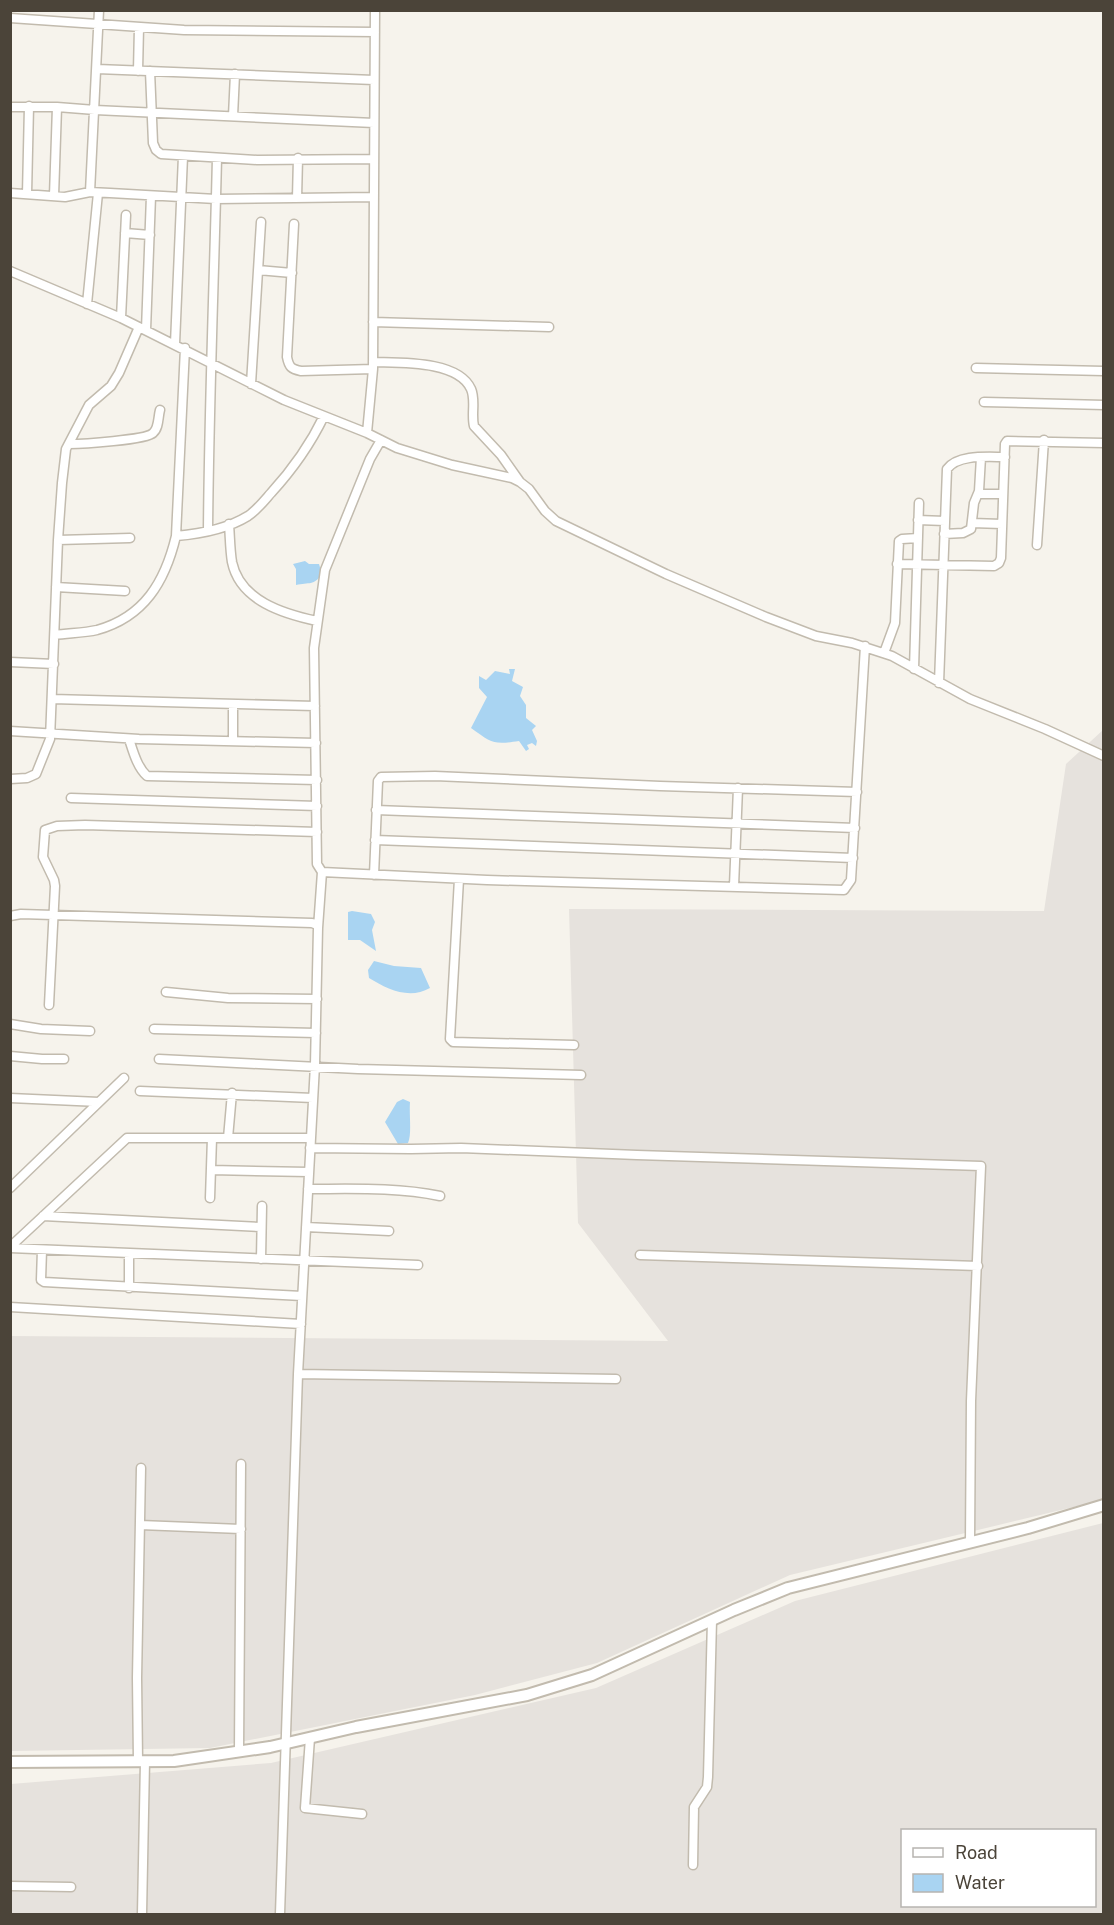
<svg xmlns="http://www.w3.org/2000/svg" width="1114" height="1925" viewBox="0 0 1114 1925" font-family="'Public Sans',sans-serif">
<style>
.industrial{fill:#e6e2dd;fill-rule:evenodd}
.water{fill:#a9d4f2}
.lines{fill:none;stroke-linecap:round;stroke-linejoin:round}
.minor-casing{stroke:#c2bbae;stroke-width:11}
.tertiary-casing{stroke:#c2bbae;stroke-width:14}
.minor{stroke:#fff;stroke-width:8}
.tertiary{stroke:#fff;stroke-width:10}
</style>
<rect width="100%" height="100%" fill="#f6f3ec"/>
<path class="industrial" d="M1103 730V1500L790 1575 597 1663 475 1695 210 1748 11 1751 10 1336 668 1341 578 1223 569 909 1044 911 1066 764Z
M1103 1523V1914H11V1784L271 1763 596 1688 795 1601ZM902 1830H1094V1906H902Z"/>
<path class="water" d="M305 561 309 564H319L322 574C314 586 309 582 296 585V569L293 564Z
M509 669H515L512 681 523 687 520 696 526 705V718L536 726 532 730 537 741 536 746 532 743 527 745 529 749 526 751 519 741C493 745 492 743 471 728L487 697 479 688V676L486 680 495 671 510 674Z
M352 911 371 914 375 922 372 930 376 951 360 940H348V912Z
M374 961 394 966 421 968 430 988C409 1000 387 989 369 978L368 970Z
M403 1099 410 1102C409 1115 412 1134 408 1143L398 1144 385 1122 397 1102Z"/>
<g class="lines">
<defs>
<path id="minor" d="M10 18 184 30 375 32
M97 69 374 80
M138 71 139 27
M150 71 153 143 156 150 161 154 257 160 374 159
M10 107H57L95 110 374 123
M233 116 235 74
M90 192 99 10
M10 193 65 197 90 192 110 193 216 199 374 197
M27 194 29 106
M54 196 57 107
M297 198 298 158
M294 224 287 357C289 367 291 369 301 371L373 369
M125 233 150 235
M258 270 292 273
M10 271 121 318 284 400 367 433 397 448 452 465 512 478 520 482 529 489 545 511 556 521 666 574 766 617 816 636 852 643 892 656 970 699 1045 729 1104 756
M87 304 98 193
M121 318 126 215
M373 322 549 327
M146 330 151 196
M175 344 183 156
M373 362C399 363 458 360 471 389 476 400 471 414 474 426L501 455 520 482
M976 368 1104 371
M251 384 261 222
M984 402 1104 405
M367 433 373 369 375 10
M381 440 370 459 325 570 314 648 317 864 322 872 487 880 844 890 851 880 865 646
M69 444C82 444 146 440 153 433 159 428 158 417 160 410
M978 494H1003
M918 520 945 521
M972 523 1002 524
M229 524C230 537 230 550 232 562 240 601 284 614 317 621
M208 531C209 407 214 282 217 158
M944 534 963 533 971 529 974 503 979 491 981 457
M176 536C200 534 227 529 248 516 257 510 264 501 271 493 293 469 310 445 324 416
M58 540 130 538
M1037 545 1044 440
M897 564 994 566 999 563 1001 558 1005 444 1007 441 1104 443
M56 587 125 591
M55 635C69 633 84 633 97 630 144 617 165 582 176 536L185 348
M884 653 895 623 899 541 902 539 918 538
M10 662 54 664
M914 669 919 503
M939 683 947 469C958 454 988 457 1005 457
M52 699 315 706
M233 705V741
M10 731 139 739 316 743
M129 739C133 751 137 767 147 776L317 780
M10 779 27 778 36 774 50 739 58 540 62 483 66 449 89 405 111 386 119 373 139 327
M71 798 317 806
M376 810 855 828
M375 840 853 858
M374 875 378 781 381 777 435 776 660 786 857 792
M459 879 450 1039 453 1042 574 1045
M734 886 738 788
M10 916 21 914 312 923 317 925 318 928 315 1065 298 1374 280 1914
M318 928 322 872
M166 992 228 998 317 999
M49 1005 55 886 54 880 43 857 45 830 57 826 85 825 317 832
M10 1024 41 1029 90 1031
M154 1029 316 1033
M10 1056 42 1059H64
M159 1059 358 1069 581 1075
M140 1091 313 1098
M10 1098 99 1102
M228 1138 232 1093
M310 1148 411 1149 461 1148 637 1155 981 1166 971 1401 970 1542
M211 1170 309 1172
M10 1188 124 1078
M308 1189C352 1189 397 1187 440 1196
M210 1198 212 1138
M43 1216 261 1227
M306 1227 389 1231
M10 1247 127 1138H311
M10 1248 418 1265
M42 1250 41 1280 44 1282 302 1296
M640 1255 978 1266
M261 1259 262 1206
M129 1288V1253
M10 1307 301 1324
M298 1374 616 1379
M140 1525 241 1529
M310 1738 305 1808 362 1814
M239 1752 241 1464
M138 1761 137 1678 141 1468
M693 1865 694 1807 707 1787 708 1777 712 1620
M10 1886 71 1887
M142 1914 145 1761"/>
<path id="tertiary" d="M10 1762 174 1761 270 1747 356 1727 527 1695 592 1675 734 1610 788 1588 1028 1528 1104 1505"/>
</defs>
<use href="#minor" class="minor-casing"/>
<use href="#tertiary" class="tertiary-casing"/>
<use href="#minor" class="minor"/>
<use href="#tertiary" class="tertiary"/>
</g>
<rect width="1114" height="1925" fill="none" stroke="#4b4439" stroke-width="24"/>
<rect x="901" y="1829" width="195" height="78" fill="#ffffff" stroke="#b7b4b0" stroke-width="1.5"/>
<rect x="913" y="1848" width="30" height="9" fill="#ffffff" stroke="#b7b4b0" stroke-width="1.5"/>
<text x="955" y="1859" font-size="18" fill="#4b4439">Road</text>
<rect x="913" y="1874" width="30" height="18" fill="#a9d4f2" stroke="#b7b4b0" stroke-width="1.5"/>
<text x="955" y="1889" font-size="18" fill="#4b4439">Water</text>
</svg>
